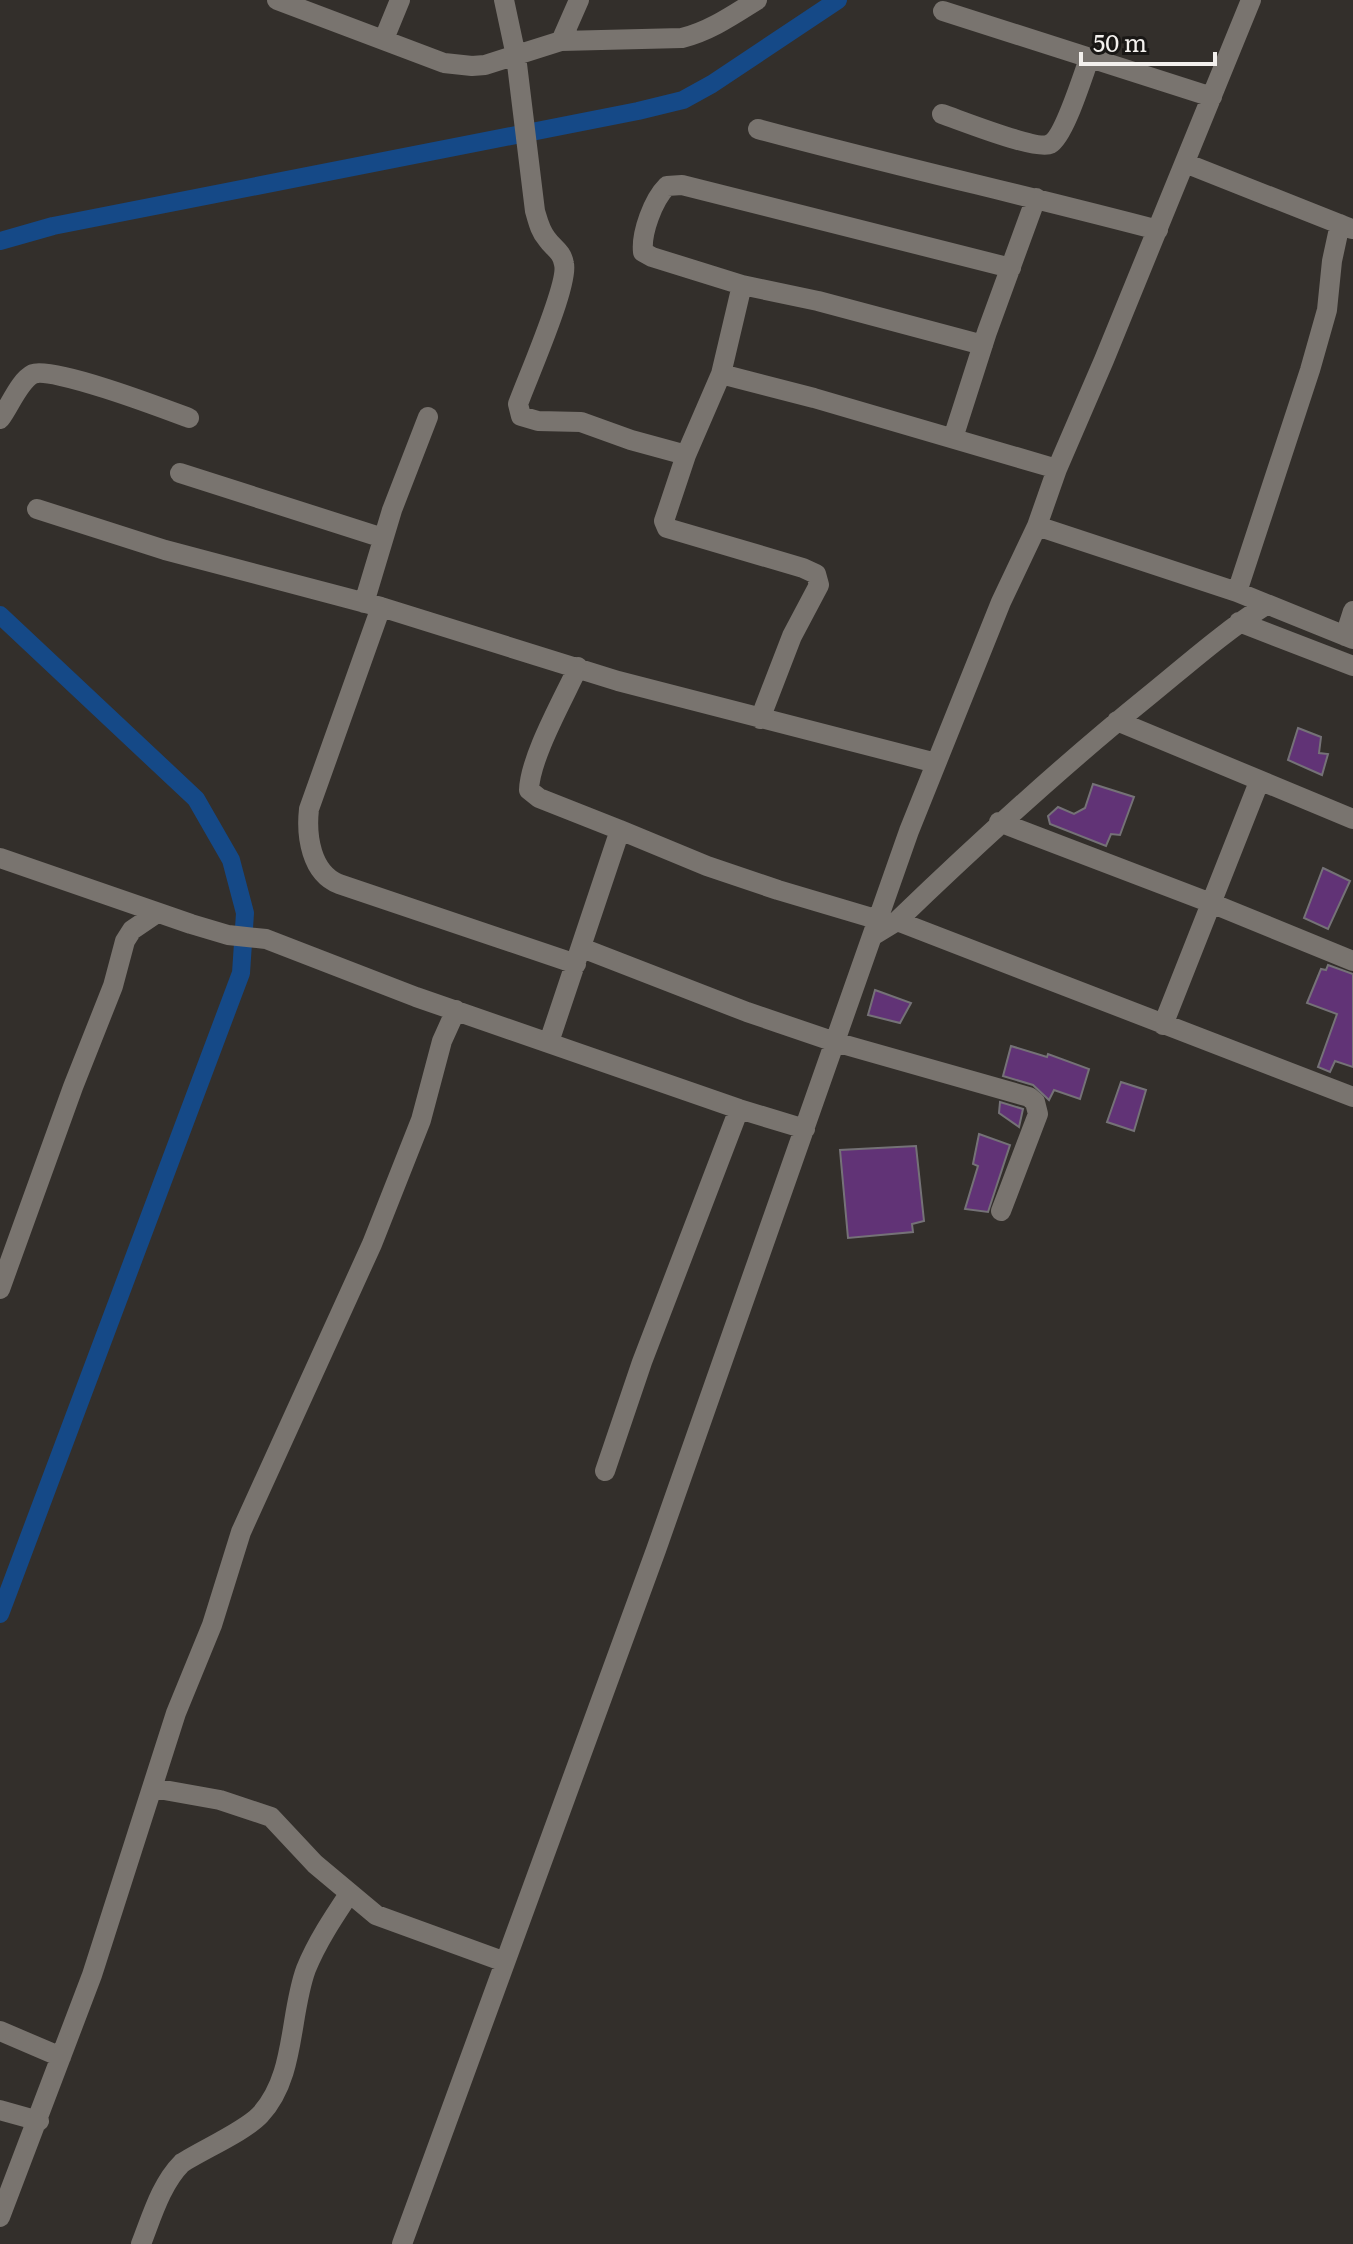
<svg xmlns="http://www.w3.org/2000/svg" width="1353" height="2244" viewBox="0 0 1353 2244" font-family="Literata,serif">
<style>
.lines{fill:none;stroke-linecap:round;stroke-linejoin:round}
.canal{stroke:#154987;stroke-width:18}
.building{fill:#613376;stroke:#757277;stroke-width:2}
.minor{stroke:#79746f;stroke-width:20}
</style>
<rect width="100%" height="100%" fill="#332f2b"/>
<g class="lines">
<path class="canal" d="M0 241 53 226 638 111 683 100 712 84 838 0
M0 615 196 799 231 860 245 913 241 973 0 1614"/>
</g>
<path class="building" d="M1298 728 1321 737 1319 753 1328 754 1322 775 1288 760Z
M1093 784 1134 797 1120 835 1111 834 1106 846 1050 824 1048 816 1058 807 1074 814 1085 808Z
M1323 868 1350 881 1328 929 1304 918Z
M1328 965 1353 974V1067L1335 1061 1330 1072 1318 1067 1337 1014 1307 1003 1321 969 1326 970Z
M875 990 911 1003 900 1023 868 1015Z
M1011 1046 1047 1057 1048 1054 1089 1069 1080 1099 1054 1090 1049 1100 1033 1085 1003 1076Z
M1121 1082 1146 1090 1134 1131 1107 1122Z
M1000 1102 1023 1109 1019 1127 999 1113Z
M979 1134 1010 1145 988 1212 965 1209 978 1166 973 1164Z
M916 1146 924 1221 912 1224 913 1232 848 1238 840 1150Z"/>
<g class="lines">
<path class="minor" d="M277 0 444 63 472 66 485 65 561 41 579 0
M504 0 516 56 535 211C538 221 540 231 547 239 553 248 562 251 564 264 569 284 527 379 518 404L521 416 538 421 581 422 631 440 686 455 721 374 814 398 1057 469
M943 11 1212 97
M384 39 400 0
M561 41 682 38C710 31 733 15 757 0
M942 114C960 120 1037 151 1050 144 1064 137 1083 75 1089 59
M758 129C891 165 1025 195 1158 230
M1185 163 1352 229
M742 285 818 301 983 345
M721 374 742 285 652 257 643 252C641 233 653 200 667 186L682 185 1011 268
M0 419C10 406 19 381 33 374 52 366 165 409 189 418
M953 438 987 332 1036 198
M686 455 664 521 667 528 803 568 816 574 819 585 792 636 760 719
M180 473 383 538
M37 509 165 550 381 607
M1037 526 1237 592 1353 639
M1237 592 1310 370 1327 310 1332 261 1340 224
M364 603 392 510 428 417
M1239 622 1353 666
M1345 636 1353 611
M578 667C564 698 530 757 529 790L539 798 620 830
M1117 721 1353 819
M999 822 1211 903 1353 961
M0 858 191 924 228 935 266 939 416 997 739 1109 805 1129
M897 921C979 842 1062 766 1151 694 1189 663 1225 631 1266 605
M874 935 897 921 1353 1097
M582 948 747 1012 835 1042 1029 1097 1035 1102 1038 1114 1001 1211
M576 964 339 884C311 873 306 836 309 809L381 607 618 681 936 763
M1163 1025 1259 782
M549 1042 620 830 707 866 778 890 879 920
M0 1289 73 1087 113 986 125 941 132 930 157 913
M605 1471 642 1362 739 1109
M153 1788 220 1800 271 1817 315 1864 376 1915 505 1962
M0 2031 61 2057
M0 2110 39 2121
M0 2217 92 1975 176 1713 212 1625 241 1532 372 1244 421 1120 442 1041 456 1010
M141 2244C152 2216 161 2184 182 2163 202 2150 245 2131 260 2115 296 2077 289 2015 306 1969 317 1942 333 1918 349 1894
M402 2244 656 1550 909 831 1001 602 1037 526 1057 469 1104 360 1251 0"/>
</g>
<path d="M1081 52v12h134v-12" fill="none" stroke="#f3f0ed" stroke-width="4"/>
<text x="1093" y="52" font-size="24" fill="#f3f0ed" stroke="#191715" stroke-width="6" paint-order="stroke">50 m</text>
</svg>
